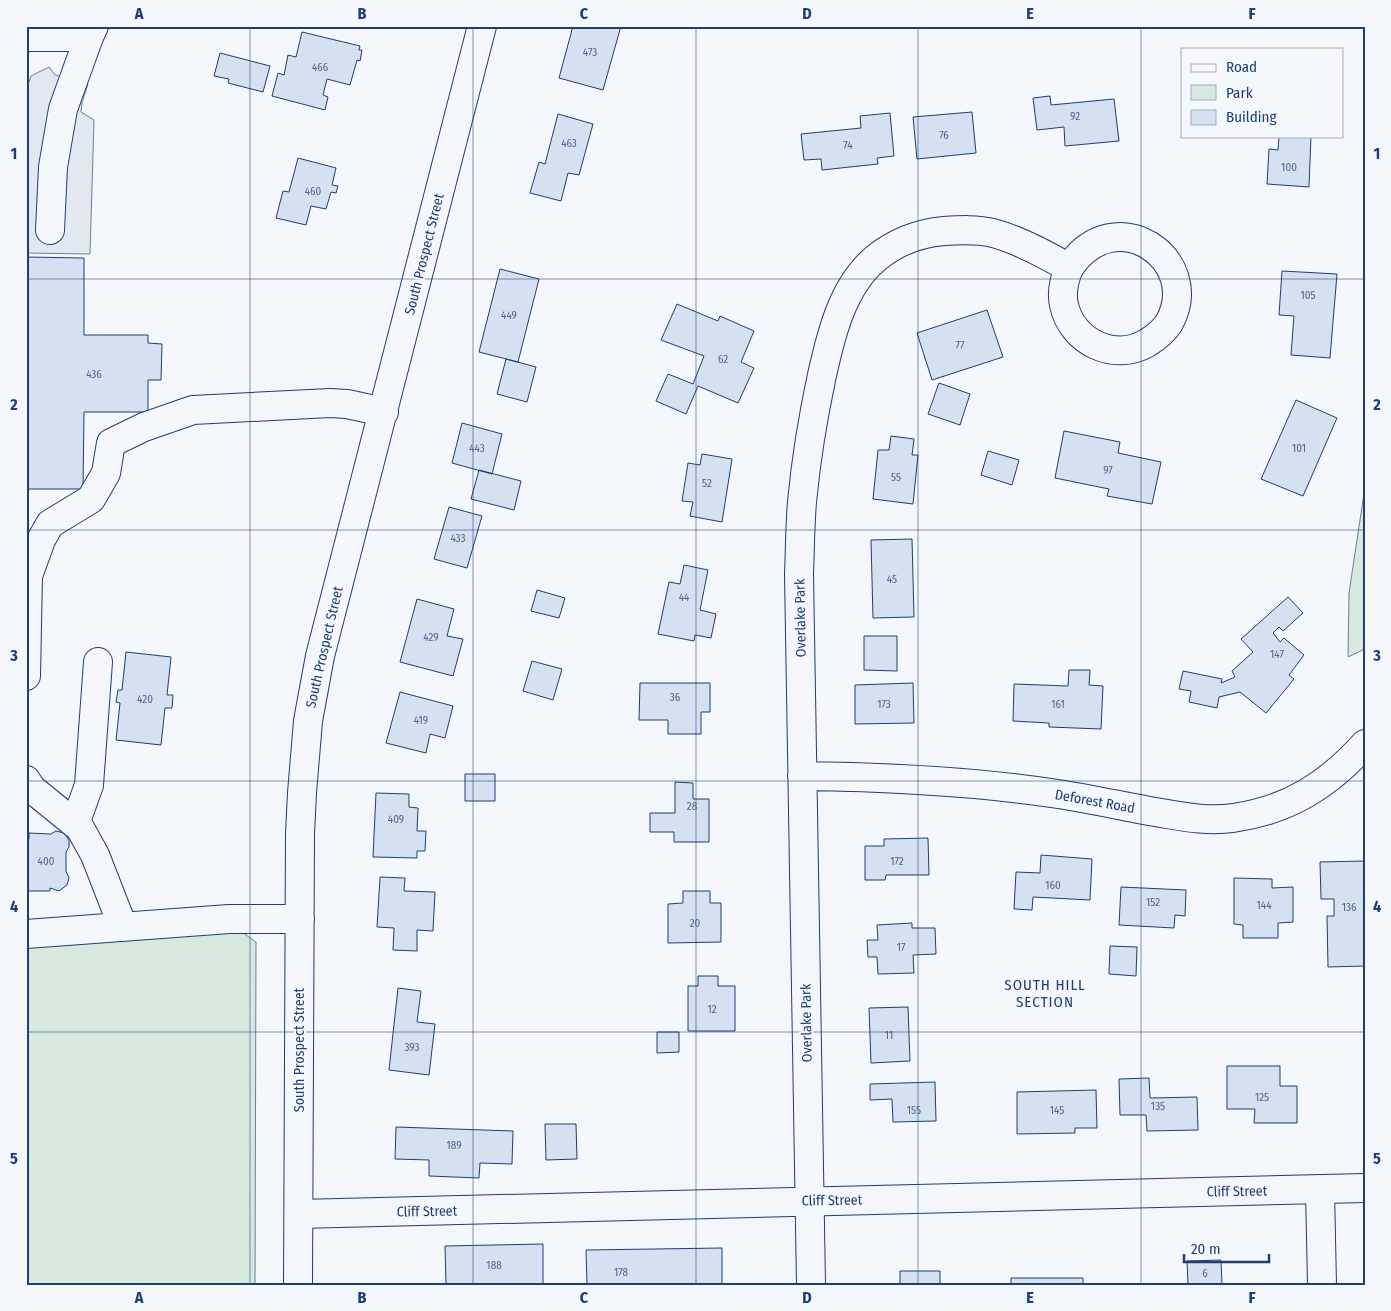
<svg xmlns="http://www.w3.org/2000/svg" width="1391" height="1311" viewBox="0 0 1391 1311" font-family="'Fira Sans Condensed',sans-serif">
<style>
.green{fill:#d7e8df;stroke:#687fa3}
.parking{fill:#e3e8f0;stroke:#687fa3}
.building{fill:#d5e0f0;stroke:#1d3f73}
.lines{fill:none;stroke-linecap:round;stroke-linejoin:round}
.minor-casing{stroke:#1d3f73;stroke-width:30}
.minor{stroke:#f4f7fb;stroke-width:28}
.grid{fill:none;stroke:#1d3f73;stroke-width:1;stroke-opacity:0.55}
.labels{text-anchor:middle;stroke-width:4;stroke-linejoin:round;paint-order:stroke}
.number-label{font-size:11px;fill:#4b6792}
.street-label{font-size:14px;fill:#1d3f73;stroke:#f4f7fb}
.neighbourhood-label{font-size:15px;letter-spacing:1px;fill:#1d3f73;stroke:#f4f7fb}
.neatline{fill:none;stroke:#1d3f73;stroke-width:2}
.grid-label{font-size:16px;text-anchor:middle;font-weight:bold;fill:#1d3f73}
</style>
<rect width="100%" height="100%" fill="#f4f7fb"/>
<path class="green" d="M1365 487V649L1348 657 1349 593Z
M232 925 256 942 255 1285H26V945Z"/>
<path class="parking" d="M49 67 55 75 88 84 82 103 81 112 94 120 90 254 26 253V83L29 82 31 76Z"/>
<path class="building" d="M573 26H621L603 90 559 78Z
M302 32 360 46 359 50H362L360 61 357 60 350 85 327 79 323 95 328 97 325 110 272 96 278 73 284 75 288 55 296 57Z
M220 53 270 66 263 92 228 83 229 79 214 76Z
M1050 96 1051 105 1114 99 1119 141 1065 146 1064 127 1037 130 1033 98Z
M972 112 976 153 917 159 913 117Z
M890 113 894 156 877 158 878 164 822 170 821 159 804 160 801 134 861 128 860 116Z
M558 114 593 124 579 175 568 173 561 201 530 193 539 162 545 164Z
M1279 136H1311L1309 187 1267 184 1269 149 1278 150Z
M298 158 336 168 332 185 338 186 336 193 331 192 326 209 311 206 306 225 276 218 283 191 289 192Z
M26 257 84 258V335H148V343L162 344 161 380H148V412H84L83 489H26Z
M500 269 539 279 518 362 479 352Z
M1282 271 1337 274 1330 358 1291 355 1294 316 1279 315Z
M677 304 718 321 720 316 754 331 741 362 754 368 738 403 698 386 686 414 656 401 668 374 693 384 704 356 661 340Z
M987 310 1003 357 932 380 917 333Z
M506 359 536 367 527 402 497 394Z
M939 383 970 394 960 425 928 414Z
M1296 400 1337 418 1303 496 1261 479Z
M462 423 502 434 492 474 452 463Z
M1064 431 1120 442 1118 453 1161 462 1152 504 1107 496 1109 489 1055 478Z
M891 436 914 439 912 455H918L913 504 873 499 878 450H889Z
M988 451 1019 460 1012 485 981 475Z
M702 454 732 459 722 522 690 516 693 502 682 501 688 463 700 465Z
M479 470 521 481 514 510 471 499Z
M449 507 482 516 467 568 434 559Z
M912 539 914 617 873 618 871 540Z
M684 565 708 570 700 610 716 614 711 638 695 635 694 641 658 634 669 582 680 584Z
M537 590 565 598 559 618 531 611Z
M1288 597 1303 613 1283 631 1279 627 1273 633 1280 642 1284 638 1304 655 1289 675 1294 679 1266 713 1240 692 1219 697 1217 708 1189 702 1191 691 1179 689 1183 671 1222 679 1221 683 1235 677 1232 671 1253 652 1241 639Z
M417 599 454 609 447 636 463 639 453 676 400 662Z
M864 636H897V671L864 670Z
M126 652 171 657 167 695H173L172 708H165L161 745 116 740 120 703 116 702 118 690H122Z
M532 661 562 669 553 700 523 691Z
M1069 670H1090L1089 685 1103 686 1101 729 1049 727V723L1013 721 1014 684 1068 686Z
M640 683H710V712H701V734H668V720H639Z
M913 683 914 723 855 724V685Z
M400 692 453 706 445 738 430 734 426 753 386 743Z
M465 774H495V801H465Z
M675 782 693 783V799H709V842H674V832H650V813H675Z
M376 793 409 794V807L418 808 417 831H426L425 851H417V858L373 857Z
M56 831 64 833 69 840V847L66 852V871L69 878 67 885 59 891 50 888V891H28V886H26V839H29V833L51 834Z
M928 838 929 875H886L885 880H865V846H884V839Z
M1041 855 1092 859 1090 900 1033 897 1032 910 1014 909 1016 872 1040 873Z
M1365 861V966L1328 967 1327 916H1334V899H1321L1320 862Z
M380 877 405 878 404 891 435 892 433 931 417 930V951L393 950 394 928 377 927Z
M1234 878 1272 879V888L1293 887V922L1278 923V938H1243V925L1234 924Z
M1121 887 1186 890 1185 916 1175 915 1174 928 1119 925Z
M683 891H710V903H721V942L668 943V904L683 903Z
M912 923V928H935L936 954 913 955 914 973 878 974 877 957H868L867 940H878L877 925Z
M1110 946 1137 947 1136 976 1109 974Z
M698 976H718V986H735V1031H688V986H698Z
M398 988 421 991 417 1022 435 1024 429 1075 389 1070Z
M908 1007 910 1061 871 1063 869 1008Z
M657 1032H679V1052L657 1053Z
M1227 1066H1280V1086H1297V1123H1254L1255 1109H1227Z
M1149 1078 1150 1098 1197 1097 1198 1130 1147 1131 1146 1115H1120L1119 1079Z
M935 1082 936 1121 893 1122 892 1099 870 1100V1084Z
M1096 1090 1097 1128H1075V1133L1017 1134V1092Z
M545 1124H576L577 1159 546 1160Z
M396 1127 513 1131 512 1164 480 1163 479 1178 429 1176V1160L395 1159Z
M543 1244V1285H446L445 1246Z
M722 1248V1285H587L586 1250Z
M1221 1260 1222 1285H1188L1187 1261Z
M900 1271H940V1285H900Z
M1011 1278H1083V1285H1011Z"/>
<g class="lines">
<defs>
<path id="minor" d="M26 37H89L94 26
M50 230 53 167 63 109 89 37
M26 676 28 576 41 540 50 524 91 499 106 473 111 443 144 427 193 410 330 403 347 404 384 412
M802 776C887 777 973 781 1058 794 1090 799 1122 806 1155 812 1180 816 1207 822 1233 818 1289 810 1328 785 1365 744
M26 780 32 789 80 828 95 855 123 927
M75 824 89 785 98 662
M26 934 229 919H300
M1320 1189 1322 1285
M299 1214 1365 1188
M298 1285 300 834 302 793 308 721 320 656 482 26
M811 1285 799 574C800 550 800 526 802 502 806 459 813 417 822 375 831 335 842 287 875 259 894 243 919 233 944 231 960 230 977 229 993 233 1019 240 1045 254 1069 268 1064 280 1061 292 1064 305 1072 342 1114 362 1147 343 1155 338 1164 331 1169 323 1204 260 1115 198 1069 268"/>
</defs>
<use href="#minor" class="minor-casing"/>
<use href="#minor" class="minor"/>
</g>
<path class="grid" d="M250 26V1285M473 26V1285M696 26V1285M918 26V1285M1141 26V1285M26 279H1365M26 530H1365M26 781H1365M26 1032H1365"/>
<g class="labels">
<g class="number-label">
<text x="590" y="56">473</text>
<text x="320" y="71">466</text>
<text x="1075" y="120">92</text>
<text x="944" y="139">76</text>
<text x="569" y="147">463</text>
<text x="848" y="149">74</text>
<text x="1289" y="171">100</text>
<text x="313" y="195">460</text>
<text x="1308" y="299">105</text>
<text x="509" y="319">449</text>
<text x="960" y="349">77</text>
<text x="723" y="363">62</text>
<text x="94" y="378">436</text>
<text x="477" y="452">443</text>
<text x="1299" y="452">101</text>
<text x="1108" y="474">97</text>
<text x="896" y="481">55</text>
<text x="707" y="487">52</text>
<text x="458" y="542">433</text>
<text x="892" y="583">45</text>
<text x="684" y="601">44</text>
<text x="431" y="641">429</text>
<text x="1277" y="658">147</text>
<text x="675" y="701">36</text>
<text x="145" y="703">420</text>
<text x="884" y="708">173</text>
<text x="1058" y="708">161</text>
<text x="421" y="724">419</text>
<text x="692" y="810">28</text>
<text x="396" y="823">409</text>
<text x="46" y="865">400</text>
<text x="897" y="865">172</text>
<text x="1053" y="889">160</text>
<text x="1153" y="906">152</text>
<text x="1264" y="909">144</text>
<text x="1349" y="911">136</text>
<text x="695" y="927">20</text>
<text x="901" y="951">17</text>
<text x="712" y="1013">12</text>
<text x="889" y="1039">11</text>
<text x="412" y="1051">393</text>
<text x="1262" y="1101">125</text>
<text x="1158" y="1110">135</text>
<text x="914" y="1114">155</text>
<text x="1057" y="1114">145</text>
<text x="454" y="1149">189</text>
<text x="494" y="1269">188</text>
<text x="621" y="1276">178</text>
<text x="1205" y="1277">6</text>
</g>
<g class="street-label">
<text transform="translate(424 254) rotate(-76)" y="5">South Prospect Street</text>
<text transform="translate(800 618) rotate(-91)" y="5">Overlake Park</text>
<text transform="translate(324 647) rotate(-77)" y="5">South Prospect Street</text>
<text transform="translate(1095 801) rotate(10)" y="5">Deforest Road</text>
<text transform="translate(806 1023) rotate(-91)" y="5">Overlake Park</text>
<text transform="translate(299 1050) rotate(-90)" y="5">South Prospect Street</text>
<text transform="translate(1237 1191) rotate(-1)" y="5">Cliff Street</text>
<text transform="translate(832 1200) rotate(-1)" y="5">Cliff Street</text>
<text transform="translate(427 1211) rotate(-1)" y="5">Cliff Street</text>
</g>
<g class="neighbourhood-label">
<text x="1045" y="990">SOUTH HILL<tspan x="1045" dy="17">SECTION</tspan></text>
</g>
</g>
<rect width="1391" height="1311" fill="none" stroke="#f4f7fb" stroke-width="55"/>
<rect x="1181" y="48" width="162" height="90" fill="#f4f7fb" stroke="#9eadc5"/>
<rect x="1191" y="64" width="25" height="8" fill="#f4f7fb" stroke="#9eadc5"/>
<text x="1226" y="72" font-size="15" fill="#1d3f73">Road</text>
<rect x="1191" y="85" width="25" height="15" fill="#d7e8df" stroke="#9eadc5"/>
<text x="1226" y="98" font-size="15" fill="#1d3f73">Park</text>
<rect x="1191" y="110" width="25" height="15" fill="#d5e0f0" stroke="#9eadc5"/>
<text x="1226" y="122" font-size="15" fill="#1d3f73">Building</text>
<path d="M1184 1254v8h85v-8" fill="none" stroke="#1d3f73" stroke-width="2.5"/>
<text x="1191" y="1254" font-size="15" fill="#1d3f73" stroke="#f4f7fb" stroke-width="4" paint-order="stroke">20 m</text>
<rect x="28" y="28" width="1336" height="1256" class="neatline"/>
<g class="grid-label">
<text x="139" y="19">A</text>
<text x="362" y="19">B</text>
<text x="584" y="19">C</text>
<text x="807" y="19">D</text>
<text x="1030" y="19">E</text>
<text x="1252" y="19">F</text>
<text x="14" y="159">1</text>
<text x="1377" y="159">1</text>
<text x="14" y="410">2</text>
<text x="1377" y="410">2</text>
<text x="14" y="661">3</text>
<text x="1377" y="661">3</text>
<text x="14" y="912">4</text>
<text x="1377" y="912">4</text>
<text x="14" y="1164">5</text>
<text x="1377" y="1164">5</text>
<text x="139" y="1303">A</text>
<text x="362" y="1303">B</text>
<text x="584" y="1303">C</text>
<text x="807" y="1303">D</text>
<text x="1030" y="1303">E</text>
<text x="1252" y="1303">F</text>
</g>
</svg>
